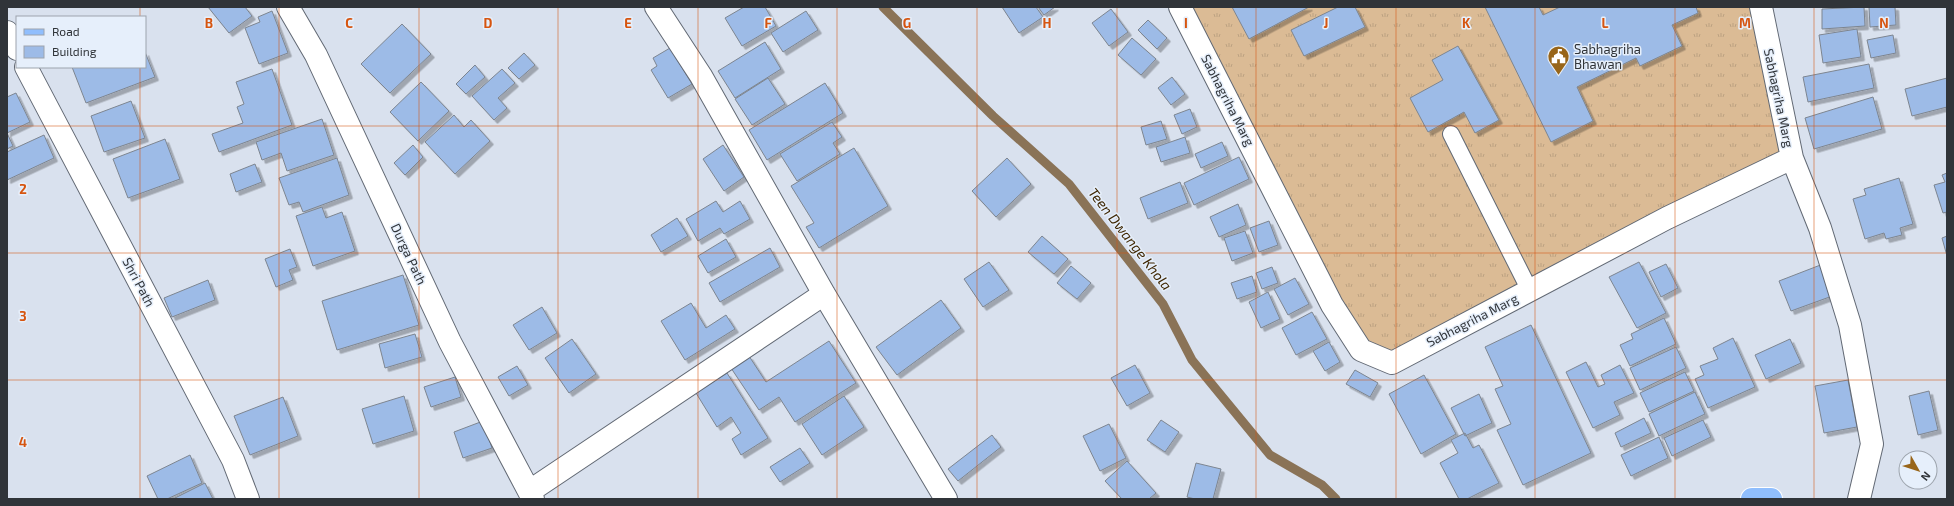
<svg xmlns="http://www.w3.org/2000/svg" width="1954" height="506" viewBox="0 0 1954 506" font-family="'Exo 2',sans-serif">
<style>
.grass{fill:url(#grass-tufts)}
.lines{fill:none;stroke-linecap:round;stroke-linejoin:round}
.stream{stroke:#8a7357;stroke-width:9}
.building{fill:#9dbbe7;stroke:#7d8590;filter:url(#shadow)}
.service-casing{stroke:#626974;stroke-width:18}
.minor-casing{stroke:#626974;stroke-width:24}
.primary-casing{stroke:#fff;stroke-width:24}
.service{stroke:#fff;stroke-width:16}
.minor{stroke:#fff;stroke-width:22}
.primary{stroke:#90befd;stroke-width:22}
.grid{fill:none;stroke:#d65510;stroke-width:1;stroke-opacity:0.55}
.labels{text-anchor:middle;stroke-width:3;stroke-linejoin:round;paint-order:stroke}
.poi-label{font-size:13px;fill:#303439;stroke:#e6effb;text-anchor:start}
.street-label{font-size:13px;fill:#303439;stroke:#e6effb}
.water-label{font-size:14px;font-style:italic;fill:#3f2703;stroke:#e6effb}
.grid-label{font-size:13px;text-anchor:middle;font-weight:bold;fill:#d65510;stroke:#e6effb;stroke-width:3;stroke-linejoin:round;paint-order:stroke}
</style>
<defs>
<pattern id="grass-tufts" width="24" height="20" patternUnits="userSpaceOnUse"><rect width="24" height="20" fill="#dbbb95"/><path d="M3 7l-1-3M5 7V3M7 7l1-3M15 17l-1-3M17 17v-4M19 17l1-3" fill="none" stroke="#bca181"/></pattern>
<filter id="shadow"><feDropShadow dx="3.5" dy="3.5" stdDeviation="0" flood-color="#0004"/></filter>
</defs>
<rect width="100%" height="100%" fill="#d9e1ee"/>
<path class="grass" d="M1180 7H1761L1792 158 1392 363 1361 350Z"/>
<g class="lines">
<path class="stream" d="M883 7 993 116 1069 184 1163 304 1192 360 1270 455 1322 485 1336 499"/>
</g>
<path class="building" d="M208 7H245L252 16 229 33Z
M744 7H765L776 26 742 46 725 18Z
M1002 7H1036L1043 17 1019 33Z
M1038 7H1055L1044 15Z
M1232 7H1309L1249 39Z
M1338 7H1355L1365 27 1304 56 1291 30Z
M1485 7H1539L1543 15 1560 7H1696L1698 13 1672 25 1682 46 1640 66 1636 58 1577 87 1593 121 1551 142Z
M1864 7 1865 26 1822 29V9Z
M1869 7H1895L1896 25 1870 27Z
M1111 9 1128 32 1109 46 1092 23Z
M272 11 288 53 259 64 245 28 260 22 258 17Z
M806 11 818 30 783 52 771 33Z
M1148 20 1167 38 1157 49 1138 30Z
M402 24 431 54 390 93 361 64Z
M1857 29 1861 57 1823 63 1819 35Z
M1893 35 1896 53 1871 58 1867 40Z
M1132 38 1156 59 1141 75 1118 55Z
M765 42 781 69 735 98 718 71Z
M1458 46 1499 120 1475 133 1464 112 1428 132 1410 98 1443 80 1432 60Z
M670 48 692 84 668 98 651 70 657 66 653 58Z
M145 52 155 77 86 103 72 67H145Z
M524 53 535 65 519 79 508 68Z
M1869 64 1874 88 1808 102 1803 77Z
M475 65 485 77 466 94 456 84Z
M272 69 292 125 219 152 212 134 243 123 237 107 244 104 236 82Z
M502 69 515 83 498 98 507 108 494 120 472 96Z
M1172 77 1185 94 1171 105 1158 88Z
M768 78 785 104 752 125 735 99Z
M1947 78V107L1912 116 1905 89Z
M421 82 449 111 418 141 390 112Z
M825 83 843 113 767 160 749 130Z
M16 93 30 122 7 133 13 146 7 149V97Z
M1873 97 1882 129 1814 149 1805 118Z
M131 101 145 138 104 152 91 116Z
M1190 109 1197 127 1182 134 1174 115Z
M454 115 464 127 471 120 490 141 455 174 425 142Z
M322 119 334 155 287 171 281 153 262 160 256 142Z
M1161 121 1167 139 1146 145 1141 127Z
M832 122 842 137 833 143 840 154 797 181 780 154Z
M44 135 54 158 7 180V152Z
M1185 137 1190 153 1161 162 1156 147Z
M165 139 180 179 128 198 113 159Z
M1222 142 1228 156 1201 168 1195 154Z
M413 145 423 157 405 175 394 163Z
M723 145 744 177 724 191 703 159Z
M854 148 888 206 819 248 806 227 814 223 791 186Z
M1239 157 1249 179 1194 205 1184 183Z
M337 158 349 195 303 212 299 202 289 205 279 178Z
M1007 158 1031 184 996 217 972 191Z
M255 164 262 182 236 192 230 174Z
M1947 173V212L1943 213 1934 185 1945 182 1942 175Z
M1899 178 1913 224 1900 228 1902 235 1886 239 1884 233 1865 239 1853 199 1866 195 1864 189Z
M1180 182 1188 203 1148 219 1140 198Z
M716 201 723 212 740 201 750 219 724 234 720 228 698 241 686 219Z
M1238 204 1246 225 1219 237 1210 217Z
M322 207 326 218 342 212 355 251 313 266 296 216Z
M677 218 688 236 661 252 651 235Z
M1269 221 1278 245 1259 252 1250 228Z
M1245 231 1253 253 1232 261 1224 238Z
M1042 236 1068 259 1054 274 1028 252Z
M1947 236V256L1942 238Z
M726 239 736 257 708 273 698 256Z
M770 248 780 267 720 302 709 283Z
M290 249 297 267 289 270 293 280 276 287 265 259Z
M989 262 1009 290 983 307 964 279Z
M1639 262 1666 313 1637 328 1609 277Z
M1666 264 1678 288 1661 297 1649 272Z
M1823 264 1835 295 1791 311 1779 281Z
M1071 266 1091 283 1077 299 1057 283Z
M1272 267 1278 283 1262 289 1256 273Z
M403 275 419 325 337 350 322 301Z
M1252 276 1257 292 1237 299 1231 283Z
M1295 278 1309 304 1288 315 1274 289Z
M208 280 215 300 172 317 164 298Z
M1268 292 1280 319 1261 328 1249 302Z
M941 300 961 328 897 375 876 347Z
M691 303 706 328 726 315 735 329 685 360 661 321Z
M542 307 557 333 529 350 513 325Z
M1312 312 1327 339 1296 355 1282 328Z
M1664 318 1676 344 1630 366 1620 345 1633 339 1631 334Z
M1531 325 1591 453 1523 485 1497 430 1511 424 1495 389 1503 386 1485 347Z
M415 334 422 357 385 368 379 344Z
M1733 338 1755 387 1708 408 1695 379 1704 375 1700 366 1718 359 1713 348Z
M572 339 596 374 569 393 545 358Z
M1790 339 1801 363 1766 379 1755 355Z
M829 341 856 383 795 422 779 397 759 410 731 368 749 356 766 382Z
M1329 342 1340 362 1325 371 1313 351Z
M1676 347 1686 368 1640 390 1630 368Z
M1586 362 1598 387 1605 384 1601 375 1620 365 1634 393 1614 402 1620 415 1593 428 1566 372Z
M1135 365 1150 393 1127 406 1111 378Z
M517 366 528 385 509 396 498 377Z
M1355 370 1378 383 1370 397 1346 384Z
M1685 372 1694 391 1649 412 1640 393Z
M727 373 768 438 741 455 732 439 741 433 731 417 717 427 696 393Z
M1424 375 1456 434 1421 454 1389 394Z
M455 377 461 397 431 407 424 387Z
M1848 380 1857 427 1824 433 1815 386Z
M1929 391 1938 430 1918 435 1909 396Z
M1695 392 1705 414 1659 436 1649 414Z
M1479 394 1492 423 1465 436 1451 408Z
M404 396 414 431 373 444 362 409Z
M844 396 864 427 822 455 802 424Z
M283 397 298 436 250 455 234 416Z
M1644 418 1651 433 1621 447 1615 433Z
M1161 420 1179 432 1165 452 1147 440Z
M1703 420 1711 437 1672 456 1664 438Z
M483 421 492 448 463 458 454 432Z
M1109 424 1126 458 1100 471 1083 436Z
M1465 433 1473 448 1479 445 1499 483 1467 499H1459L1440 463 1458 453 1451 440Z
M992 435 1001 447 958 481 948 469Z
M1659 437 1668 458 1631 476 1621 455Z
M800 448 810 463 780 482 770 467Z
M190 455 202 483 167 499H158L147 476Z
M1127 461 1156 493 1149 499H1122L1105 481Z
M1196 463 1221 469 1213 499H1195L1187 497Z
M205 483 213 499H173Z"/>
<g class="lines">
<defs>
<path id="service" d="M1451 134 1530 291"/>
<path id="minor" d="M288 7 316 55 450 342 533 499
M656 7 701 76 824 294 946 499
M1180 7 1332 305 1361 350 1392 363 1667 218 1792 158 1761 7
M7 32 17 49
M26 67 233 460 248 499
M1792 158 1820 228 1850 325 1872 444 1859 499
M530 491 824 294"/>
<path id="primary" d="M1752 499H1771"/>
</defs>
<use href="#service" class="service-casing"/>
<use href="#minor" class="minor-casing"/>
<use href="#primary" class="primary-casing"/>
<use href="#service" class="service"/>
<use href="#minor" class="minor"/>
<use href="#primary" class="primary"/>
</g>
<path class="grid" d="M140 7V17M279 7V499M419 7V499M558 7V499M698 7V499M837 7V499M977 7V499M1117 7V499M1256 7V499M1396 7V499M1535 7V499M1675 7V499M1814 7V499M140 67V499M7 126H1947M7 253H1947M7 380H1947"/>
<defs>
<symbol id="civic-pin" viewBox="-11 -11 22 30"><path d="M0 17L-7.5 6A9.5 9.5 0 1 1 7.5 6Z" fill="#986519" stroke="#e6effb"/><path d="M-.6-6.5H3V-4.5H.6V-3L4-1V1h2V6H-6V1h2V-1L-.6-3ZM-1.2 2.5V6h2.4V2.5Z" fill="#fff"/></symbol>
</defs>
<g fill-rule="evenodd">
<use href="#civic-pin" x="1546" y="44" width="25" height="34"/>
</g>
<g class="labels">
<g class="poi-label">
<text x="1574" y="54">Sabhagriha<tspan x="1574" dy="15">Bhawan</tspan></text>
</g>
<g class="street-label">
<text transform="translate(1779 98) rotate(78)" y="5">Sabhagriha Marg</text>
<text transform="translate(1228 100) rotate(63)" y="5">Sabhagriha Marg</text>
<text transform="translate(409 254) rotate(65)" y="5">Durga Path</text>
<text transform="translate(139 282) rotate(62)" y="5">Shri Path</text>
<text transform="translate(1472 320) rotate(-27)" y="5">Sabhagriha Marg</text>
</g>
<g class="water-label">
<text transform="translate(1130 239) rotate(52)" y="5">Teen Dwange Khola</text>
</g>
</g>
<g class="grid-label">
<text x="209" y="28">B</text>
<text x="349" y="28">C</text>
<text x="488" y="28">D</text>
<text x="628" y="28">E</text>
<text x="768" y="28">F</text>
<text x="907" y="28">G</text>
<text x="1047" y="28">H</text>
<text x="1186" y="28">I</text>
<text x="1326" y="28">J</text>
<text x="1466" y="28">K</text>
<text x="1605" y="28">L</text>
<text x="1745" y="28">M</text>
<text x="1884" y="28">N</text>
<text x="23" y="194">2</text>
<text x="23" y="321">3</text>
<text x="23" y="447">4</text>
</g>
<rect width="1954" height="506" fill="none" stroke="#303439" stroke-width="16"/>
<rect x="16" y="16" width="130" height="52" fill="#e6effb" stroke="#9da4ad"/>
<rect x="24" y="29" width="20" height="6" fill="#90befd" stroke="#9da4ad"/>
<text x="52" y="36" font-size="12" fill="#303439">Road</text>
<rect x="24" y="46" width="20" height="12" fill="#9dbbe7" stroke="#9da4ad"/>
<text x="52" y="56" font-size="12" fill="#303439">Building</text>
<g transform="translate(1918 470) rotate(129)"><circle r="19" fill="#e6effb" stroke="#9da4ad"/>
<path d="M0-3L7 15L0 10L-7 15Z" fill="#986519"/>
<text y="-6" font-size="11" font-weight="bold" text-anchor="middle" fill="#303439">N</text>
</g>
</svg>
